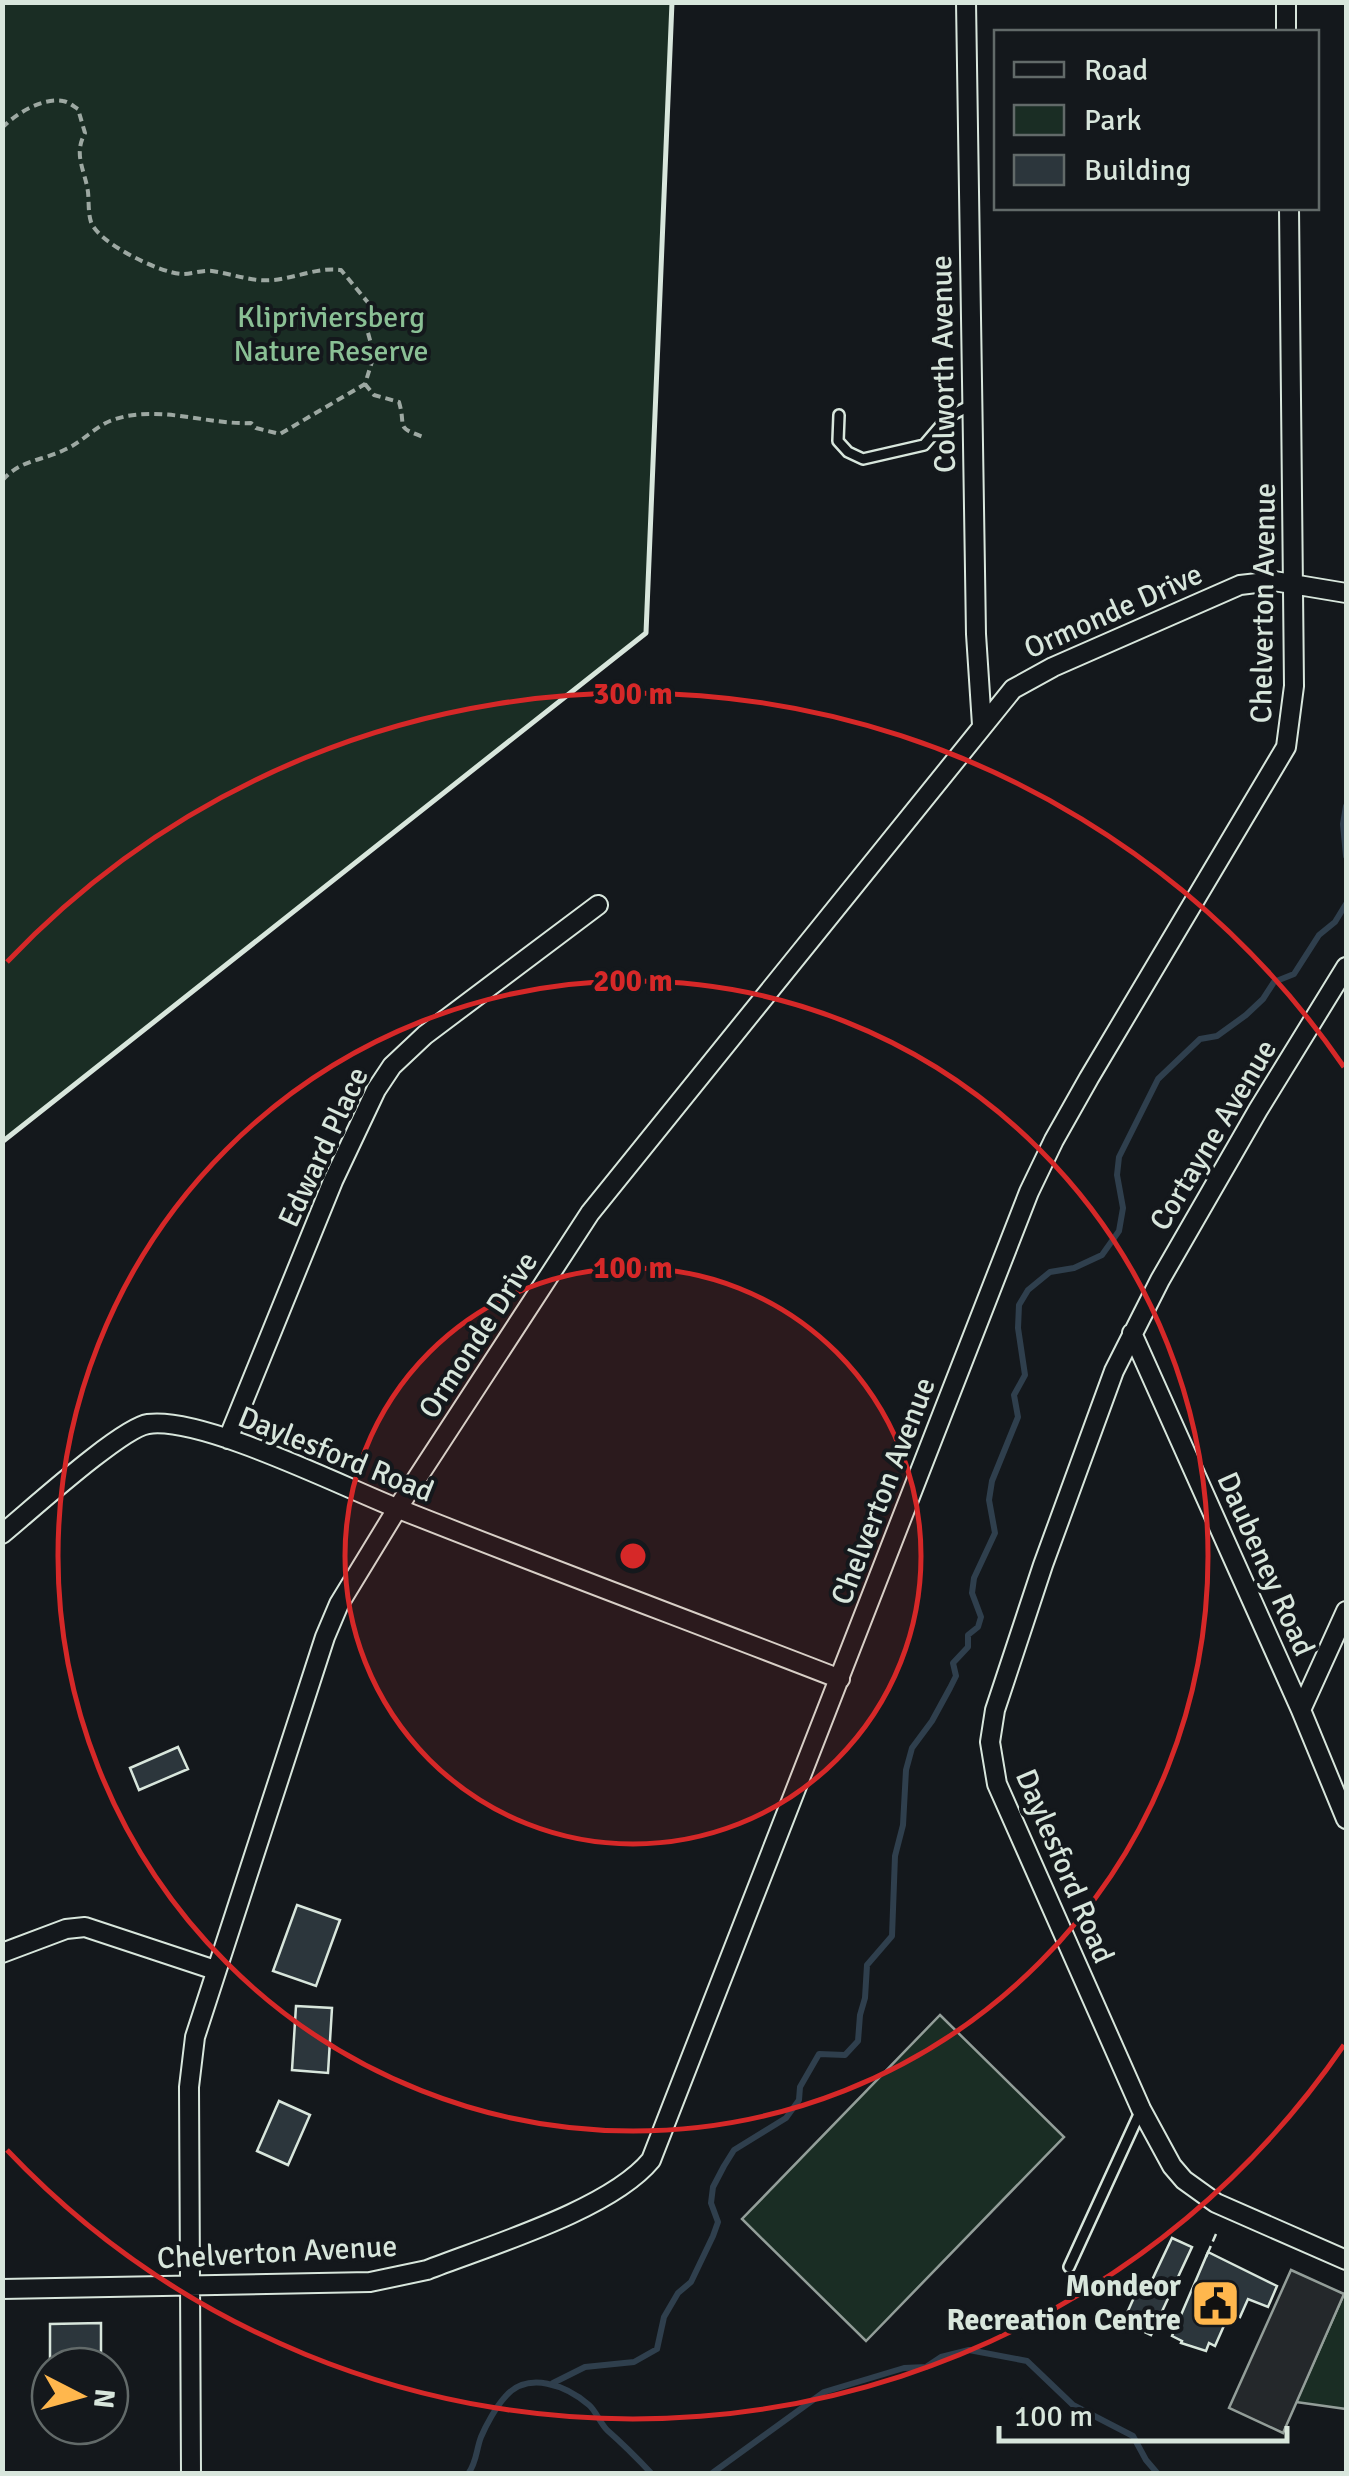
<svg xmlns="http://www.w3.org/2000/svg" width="1349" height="2476" viewBox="0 0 1349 2476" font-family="Signika,sans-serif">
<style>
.green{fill:#1a2d24;stroke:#939e99;stroke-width:2.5}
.parking{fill:#24282b;stroke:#939e99;stroke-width:2.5}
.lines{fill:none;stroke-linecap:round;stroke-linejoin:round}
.stream{stroke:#2f3f4d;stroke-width:6}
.building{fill:#2c363c;stroke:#d8e6dc;stroke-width:2.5}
.lane-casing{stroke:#d8e6dc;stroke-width:14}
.street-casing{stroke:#d8e6dc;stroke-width:22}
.path{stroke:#9da8a2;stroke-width:4;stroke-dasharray:8 5;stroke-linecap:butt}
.lane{stroke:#14181c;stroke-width:9}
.street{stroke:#14181c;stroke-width:18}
.fence{stroke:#d8e6dc;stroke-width:2.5;stroke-dasharray:12 5;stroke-linecap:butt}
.wall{stroke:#d8e6dc;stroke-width:5}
.ring{fill:none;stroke:#d62828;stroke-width:5}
.labels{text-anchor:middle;stroke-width:8;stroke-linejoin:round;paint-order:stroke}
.park-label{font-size:30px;fill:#8ac095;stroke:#14181c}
.street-label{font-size:30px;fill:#d8e6dc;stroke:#14181c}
.poi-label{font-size:30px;font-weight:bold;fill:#d8e6dc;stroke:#14181c;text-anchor:end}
.centre{fill:#d62828;stroke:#14181c;stroke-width:5}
.ring-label{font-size:30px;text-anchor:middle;font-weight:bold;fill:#d62828;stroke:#14181c;stroke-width:8;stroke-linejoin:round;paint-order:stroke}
</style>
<rect width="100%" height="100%" fill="#14181c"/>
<path class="green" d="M3 2 672 3 646 633 3 1142Z
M940 2015 1064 2137 866 2341 742 2219Z
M1346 2291V2409L1296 2402 1344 2294Z"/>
<path class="parking" d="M1291 2270 1344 2294 1283 2433 1229 2408Z"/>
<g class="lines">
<path class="stream" d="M1346 806 1343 824 1346 856
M553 2383 585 2367 634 2362 657 2349 664 2317 678 2293 691 2282 713 2236 718 2222 711 2203 713 2187 724 2166 734 2150 786 2118 799 2100 800 2087 819 2054 845 2055 858 2041 860 2015 865 1998 867 1965 892 1936 895 1856 903 1825 906 1770 912 1748 932 1721 950 1688 956 1676 953 1663 968 1647V1635L978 1627 981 1617 972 1593 974 1578 995 1533 989 1500 992 1481 1018 1417 1014 1395 1025 1375 1018 1328 1019 1305 1028 1290 1050 1272 1074 1268 1102 1255 1119 1231 1123 1208 1117 1175 1119 1157 1158 1079 1200 1039 1217 1036 1246 1015 1263 999 1274 982 1294 974 1319 935 1335 922 1346 904
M468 2474C477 2462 476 2450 481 2437 486 2425 496 2407 505 2397 528 2370 567 2386 589 2405 596 2411 600 2423 607 2430 623 2444 637 2458 652 2474
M711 2474 824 2392 904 2368 926 2367 941 2357 969 2350 1027 2361 1073 2405 1133 2436 1146 2460 1158 2474"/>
</g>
<path class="building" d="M178 1747 188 1769 139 1790 130 1768Z
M297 1905 340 1920 316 1986 273 1971Z
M296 2006 332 2008 328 2073 292 2070Z
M279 2101 310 2115 288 2165 257 2151Z
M1172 2238 1192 2247 1151 2335 1123 2322 1136 2293 1144 2297Z
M1208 2252 1277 2286 1268 2307 1248 2299 1240 2317 1230 2312 1215 2346 1209 2343 1206 2351 1181 2343 1182 2341 1172 2336Z
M101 2323V2366H50V2383V2324Z"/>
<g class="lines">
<defs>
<path id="lane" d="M839 415 838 441 848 452 863 459 924 445 948 417 971 405
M1069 2267 1141 2110"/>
<path id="street" d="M966 2 976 634 982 725
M1286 2V32
M1346 967 1258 1110 1160 1280 1114 1371 1043 1565 995 1710 990 1742 997 1784 1141 2109 1172 2166 1184 2180 1216 2203 1346 2260
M1132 1333 1301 1710 1346 1819
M228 1439 333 1181 376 1090 392 1066 425 1035 598 905
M2 1534C29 1512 121 1428 148 1424 202 1416 343 1487 399 1509 545 1567 693 1622 840 1679
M1301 1710 1346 1611
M2 1953 66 1929 85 1927 215 1970
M2 2289 370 2282 427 2270C488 2246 610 2210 651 2160L1029 1192 1054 1140 1089 1078 1286 747 1294 686 1289 208
M191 2474 189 2087 195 2037 325 1637 339 1604 397 1509 590 1213 1013 689 1053 667 1240 585 1274 581 1346 593"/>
</defs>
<use href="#lane" class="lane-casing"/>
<use href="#street" class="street-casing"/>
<path class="path" d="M2 128C15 114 43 97 63 101 69 102 73 106 78 109L85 133C73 155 85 170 88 192 89 201 88 213 91 222 98 243 160 273 182 274 192 274 202 270 212 271 233 274 252 282 273 280 296 278 317 267 341 270L370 305 364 318 374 355 365 384 280 434 256 428 251 423C205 425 156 403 110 421 95 427 81 443 64 450 41 461 19 460 2 481
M365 384 374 395 399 402C407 429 393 426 426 438"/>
<use href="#lane" class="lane"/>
<use href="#street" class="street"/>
<path class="fence" d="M1206 2257 1216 2234"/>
<path class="wall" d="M2 1142 646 633 672 2"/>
</g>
<circle cx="633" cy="1556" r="288" fill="#d62828" fill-opacity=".12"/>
<g class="ring">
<circle cx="633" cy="1556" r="288"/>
<circle cx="633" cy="1556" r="575"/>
<path d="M1344 2045A863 863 0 0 1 7 2150M7 962A863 863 0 0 1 1344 1067"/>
</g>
<defs>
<symbol id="civic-square" viewBox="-11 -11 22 22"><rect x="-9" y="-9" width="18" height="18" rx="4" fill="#ffb74d" stroke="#14181c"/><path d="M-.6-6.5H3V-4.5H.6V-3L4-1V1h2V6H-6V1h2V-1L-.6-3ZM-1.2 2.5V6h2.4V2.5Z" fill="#111"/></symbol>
</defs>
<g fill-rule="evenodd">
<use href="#civic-square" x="1188" y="2276" width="55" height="55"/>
</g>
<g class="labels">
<g class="park-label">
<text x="331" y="327">Klipriviersberg<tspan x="331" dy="34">Nature Reserve</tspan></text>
</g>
<g class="street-label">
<text transform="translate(943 364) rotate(-91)" y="10">Colworth Avenue</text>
<text transform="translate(1263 603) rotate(-89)" y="10">Chelverton Avenue</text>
<text transform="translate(1113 611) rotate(-24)" y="10">Ormonde Drive</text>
<text transform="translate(1213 1135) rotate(-59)" y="10">Cortayne Avenue</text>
<text transform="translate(323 1147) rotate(-65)" y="10">Edward Place</text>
<text transform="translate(478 1335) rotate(-57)" y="10">Ormonde Drive</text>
<text transform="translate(336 1454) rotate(22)" y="10">Daylesford Road</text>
<text transform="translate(883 1491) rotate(-69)" y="10">Chelverton Avenue</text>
<text transform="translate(1266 1564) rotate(66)" y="10">Daubeney Road</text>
<text transform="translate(1065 1866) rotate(67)" y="10">Daylesford Road</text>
<text transform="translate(277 2252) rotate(-3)" y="10">Chelverton Avenue</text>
</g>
<g class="poi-label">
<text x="1181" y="2296">Mondeor<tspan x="1181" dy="34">Recreation Centre</tspan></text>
</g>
</g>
<circle cx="633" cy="1556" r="15" class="centre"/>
<g class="ring-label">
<text x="633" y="704">300 m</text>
<text x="633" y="991">200 m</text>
<text x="633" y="1278">100 m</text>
</g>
<rect width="1349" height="2476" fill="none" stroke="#d8e6dc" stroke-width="10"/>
<rect x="994" y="30" width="325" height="180" fill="#14181c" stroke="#626a69" stroke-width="2.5"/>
<rect x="1014" y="62" width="50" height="15" fill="#14181c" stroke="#626a69" stroke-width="2.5"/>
<text x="1084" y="80" font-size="30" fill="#d8e6dc">Road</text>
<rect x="1014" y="105" width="50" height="30" fill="#1a2d24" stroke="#626a69" stroke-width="2.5"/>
<text x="1084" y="130" font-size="30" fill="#d8e6dc">Park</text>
<rect x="1014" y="155" width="50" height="30" fill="#2c363c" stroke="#626a69" stroke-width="2.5"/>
<text x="1084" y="180" font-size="30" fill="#d8e6dc">Building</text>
<g transform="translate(80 2396) rotate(96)"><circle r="48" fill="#14181c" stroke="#626a69" stroke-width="2.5"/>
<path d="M0-8L18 38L0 25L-18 38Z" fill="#ffb74d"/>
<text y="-15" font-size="28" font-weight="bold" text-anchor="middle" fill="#d8e6dc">N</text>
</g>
<path d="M999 2426v15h288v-15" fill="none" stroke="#d8e6dc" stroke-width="5"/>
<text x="1014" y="2426" font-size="30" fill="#d8e6dc" stroke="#14181c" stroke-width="8" paint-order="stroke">100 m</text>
</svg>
